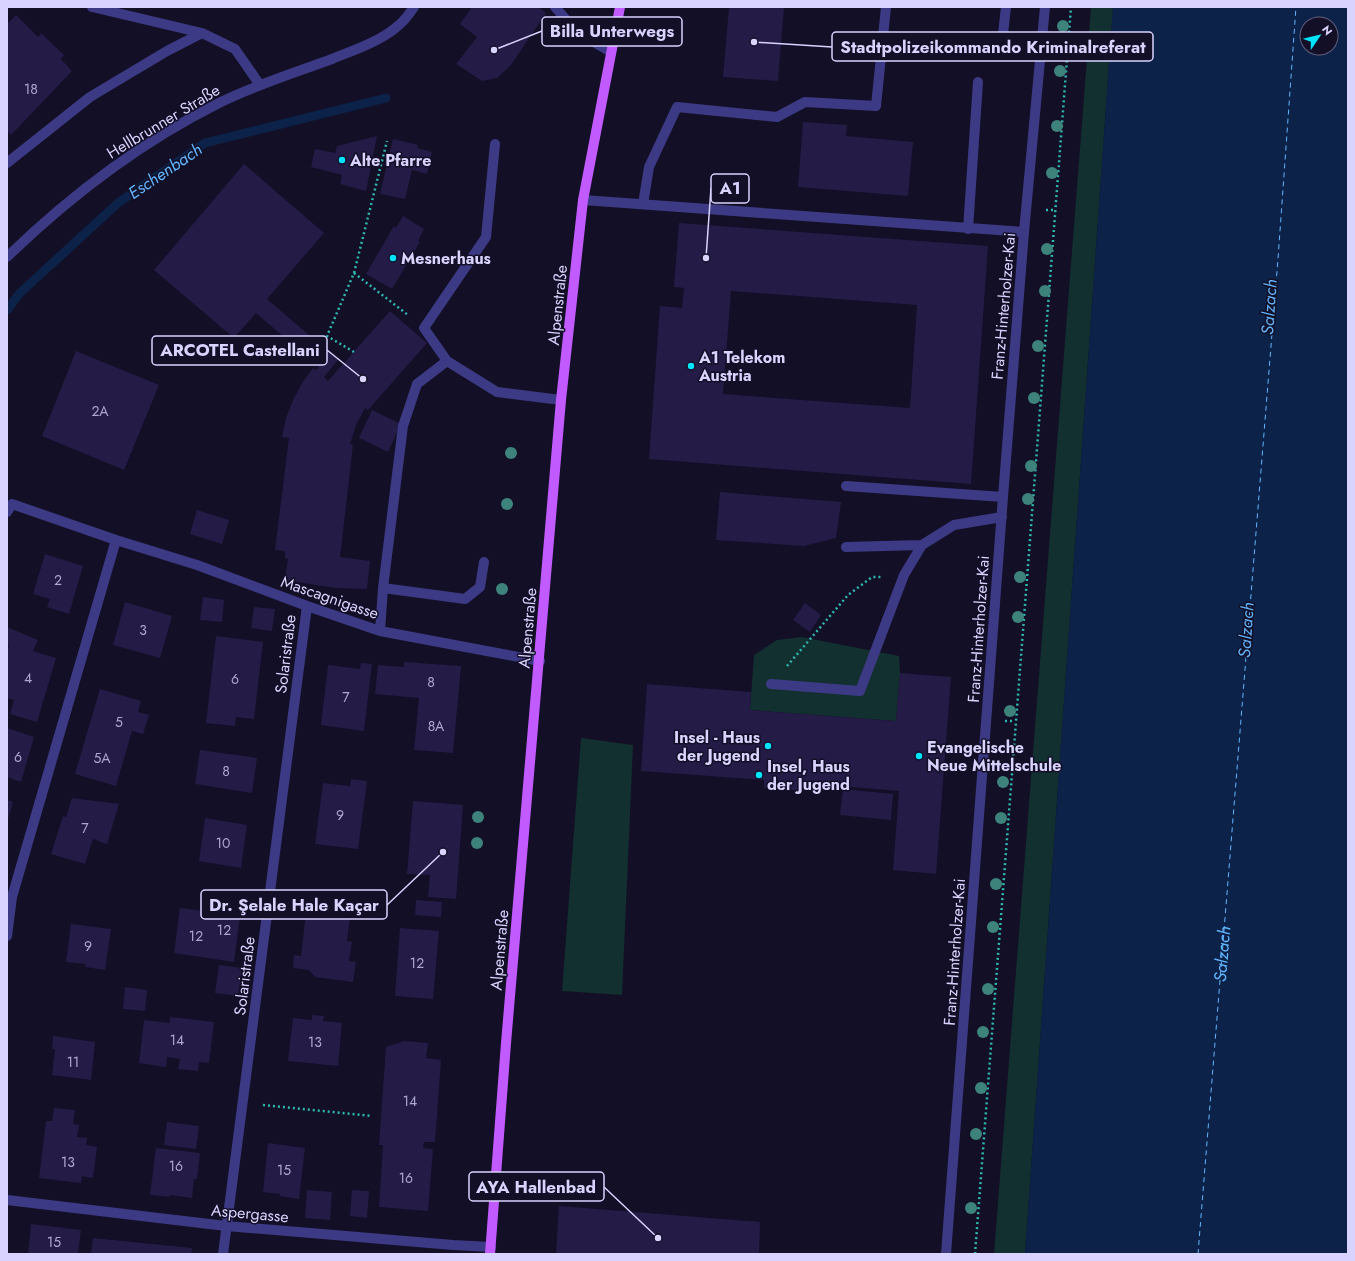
<svg xmlns="http://www.w3.org/2000/svg" width="1355" height="1261" viewBox="0 0 1355 1261" font-family="Jost,sans-serif">
<style>
.green{fill:#12302f}
.water{fill:#0c2248;fill-rule:evenodd}
.lines{fill:none;stroke-linecap:round;stroke-linejoin:round}
.stream{stroke:#0c2248;stroke-width:9}
.ferry{stroke:#62b6ff;stroke-width:1;stroke-dasharray:5 4;stroke-linecap:butt}
.building{fill:#241b47;fill-rule:evenodd}
.path{stroke:#2fb8b0;stroke-width:2.5;stroke-dasharray:2 3;stroke-linecap:butt}
.minor{stroke:#3d3a85;stroke-width:10}
.major{stroke:#c25bff;stroke-width:10}
.tree{fill:#3d827b}
.poi-dot{fill:#00e5ff;stroke:#130f26;stroke-width:1.5}
.labels{text-anchor:middle;stroke-width:3;stroke-linejoin:round;paint-order:stroke}
.number-label{font-size:14px;fill:#aca6d1}
.street-label{font-size:16px;fill:#d9d4ff;stroke:#130f26}
.poi-label{font-size:16px;font-weight:bold;fill:#d9d4ff;stroke:#130f26;text-anchor:start}
.water-label{font-size:17px;font-style:italic;fill:#62b6ff;stroke:#130f26}
.leader{fill:none;stroke:#d9d4ff;stroke-width:1.5}
.callout-dot{fill:#d9d4ff;stroke:#130f26;stroke-width:1.5}
.callout{fill:#130f26;stroke:#d9d4ff;stroke-width:1.5}
.callout-label{font-size:17px;text-anchor:middle;font-weight:bold;fill:#d9d4ff}
</style>
<rect width="100%" height="100%" fill="#130f26"/>
<path class="green" d="M1091 7H1113L1025 1254H994Z
M802 637 899 656 900 673 896 721 750 710 754 655 777 640Z
M581 738 633 745 622 995 562 991Z"/>
<path class="water" d="M1113 7H1348V1254H1025ZM1307 24H1331V48H1307Z"/>
<g class="lines">
<path class="stream" d="M7 310 20 293 118 203 205 143 386 98"/>
<path class="ferry" id="s1" d="M1198 1254 1278 259 1296 7"/>
</g>
<path class="building" d="M472 7H538L546 13 511 65 497 78 482 81 456 64 477 37 460 24Z
M729 7H784L778 81 723 77Z
M16 15 38 37 41 33 64 55 61 59 72 71 11 135 7 131V24Z
M803 122 847 125 846 136 913 142 908 196 798 187Z
M377 136 366 191 340 184 342 175 311 167 315 149 335 153 337 146Z
M393 139 418 145 417 148 432 152 427 174 412 170 405 199 380 194Z
M244 164 324 233 267 299 338 360 324 377 328 381 390 311 427 343 368 410 365 408 356 425 350 444 353 445 340 557 370 561 367 589 335 588 285 580 288 559 285 558V551L275 550 289 438 282 437 286 418 293 400 302 383 313 368 316 370 319 367 256 313 234 338 154 270Z
M403 216 424 229 418 241 420 242 392 289 366 274 394 226 396 228Z
M679 223 988 246 971 484 649 459 660 306 682 308 684 288 674 287ZM731 291 917 305 910 408 723 394Z
M76 351 159 385 124 470 42 436Z
M372 410 401 424 388 452 359 438Z
M720 492 841 502 836 538 804 546 716 540Z
M197 510 229 520 222 544 190 534Z
M45 554 83 566 69 614 47 607 50 599 33 594Z
M203 597 224 600 222 622 200 620Z
M125 602 172 616 160 658 113 645Z
M805 603 821 615 810 632 793 620Z
M254 607 275 609 272 631 251 628Z
M7 627 38 640 33 651 56 658 37 722 10 714 14 700 7 698V653L9 645 7 644Z
M216 636 263 642 254 719 236 717 235 726 206 723Z
M404 662 461 666 453 753 414 750 419 698 375 694 378 665 404 667Z
M361 663 372 664 364 731 321 725 328 665 360 669Z
M900 673 951 677 936 874 893 870 899 791 805 783 804 791 764 788V780L641 771 647 684 751 692 750 710 896 721Z
M100 689 141 701 138 712 149 715 143 734 132 731 116 786 75 774Z
M7 728 34 737 21 782 7 777Z
M200 750 257 758 252 793 195 784Z
M351 779 367 781 358 849 315 844 323 783 350 786Z
M843 789 893 794 891 820 840 815Z
M72 798 119 804 107 844 93 839 85 864 51 854 63 816 66 817Z
M7 800 13 802 7 823Z
M413 801 463 805 456 899 428 897 430 875 407 874Z
M205 818 247 825 241 868 199 861Z
M308 894 352 900 347 941 352 942 349 961 356 962 353 982 315 977 309 970 293 968 294 955 301 956Z
M416 900 442 902 441 917 415 915Z
M180 908 240 916 234 962 174 953Z
M71 924 111 929 105 970 85 967 86 964 66 962Z
M400 928 439 931 433 999 395 996Z
M219 965 242 968 238 996 215 993Z
M125 987 147 990 145 1011 123 1009Z
M312 1015 324 1016 323 1021 342 1023 338 1066 288 1061 293 1018 312 1020Z
M170 1017 214 1022 209 1063 199 1062 198 1071 178 1069 180 1059 167 1057 166 1067 139 1063 144 1020 170 1023Z
M53 1036 95 1042 91 1080 52 1075 55 1049H52Z
M404 1041 428 1043 426 1058 441 1060 435 1142H424L423 1148 433 1149 428 1211 379 1207 383 1145H379L386 1047Z
M54 1108 75 1110 73 1124 79 1125 77 1137 87 1138 86 1145 97 1147 93 1178 82 1176 81 1183 39 1178 46 1121H52Z
M167 1122 199 1126 196 1149 164 1145Z
M268 1143 305 1148 299 1199 280 1196V1194L263 1192Z
M156 1148 200 1153 197 1179H194L192 1198 170 1195V1197L150 1195Z
M307 1190 332 1192 330 1220 305 1218Z
M352 1190 369 1191 367 1218 350 1216Z
M559 1206 760 1222 759 1254H556Z
M31 1224 81 1230 78 1254H28Z
M93 1238 192 1248 191 1254H91Z"/>
<g class="lines">
<path class="path" d="M1046 210H1056
M354 273 408 315
M354 352 327 336 354 273 387 141
M787 666 848 595 872 577H882
M1005 721H1015
M263 1105 372 1116
M975 1254 1071 7"/>
<path class="minor" d="M92 7 202 33
M555 7 578 33 611 52
M1003 34 1006 7
M7 163 90 97 167 51 202 33 235 49 260 85
M583 200 1024 232
M643 204 649 167 677 107 777 117 805 102 876 106 886 7
M968 229 978 82
M7 257C70 196 141 142 219 103 255 85 294 73 332 59 354 50 380 42 399 25 405 20 410 13 414 7
M447 361 424 328 486 237 495 144
M846 486 1003 497
M7 512 12 504 116 540 197 565 307 606 380 631 540 661
M846 547 922 545
M383 588 465 599 480 587 484 562
M380 631 383 588 403 426 417 384 447 361 497 392 561 400
M771 684 860 691 904 575 922 545 954 525 1002 517
M7 936 12 897 116 540
M7 1200 226 1226 453 1245 491 1247
M223 1254 307 606
M946 1254 1003 497 1024 232 1045 7"/>
<path class="major" d="M490 1254 506 1043 561 400 583 200 620 7"/>
</g>
<g class="tree">
<circle cx="1063" cy="26" r="6"/>
<circle cx="1060" cy="71" r="6"/>
<circle cx="1057" cy="126" r="6"/>
<circle cx="1052" cy="173" r="6"/>
<circle cx="1047" cy="249" r="6"/>
<circle cx="1045" cy="291" r="6"/>
<circle cx="1038" cy="346" r="6"/>
<circle cx="1034" cy="398" r="6"/>
<circle cx="511" cy="453" r="6"/>
<circle cx="1031" cy="466" r="6"/>
<circle cx="1028" cy="499" r="6"/>
<circle cx="507" cy="504" r="6"/>
<circle cx="1020" cy="577" r="6"/>
<circle cx="502" cy="589" r="6"/>
<circle cx="1018" cy="617" r="6"/>
<circle cx="1010" cy="711" r="6"/>
<circle cx="1003" cy="782" r="6"/>
<circle cx="478" cy="817" r="6"/>
<circle cx="1001" cy="818" r="6"/>
<circle cx="477" cy="843" r="6"/>
<circle cx="996" cy="884" r="6"/>
<circle cx="993" cy="927" r="6"/>
<circle cx="988" cy="989" r="6"/>
<circle cx="983" cy="1032" r="6"/>
<circle cx="981" cy="1088" r="6"/>
<circle cx="976" cy="1134" r="6"/>
<circle cx="971" cy="1208" r="6"/>
</g>
<g class="poi-dot">
<circle cx="342" cy="160" r="4"/>
<circle cx="393" cy="258" r="4"/>
<circle cx="691" cy="366" r="4"/>
<circle cx="768" cy="746" r="4"/>
<circle cx="919" cy="756" r="4"/>
<circle cx="759" cy="775" r="4"/>
</g>
<g class="labels">
<g class="number-label">
<text x="31" y="94">18</text>
<text x="100" y="416">2A</text>
<text x="58" y="585">2</text>
<text x="143" y="635">3</text>
<text x="28" y="683">4</text>
<text x="235" y="684">6</text>
<text x="431" y="687">8</text>
<text x="346" y="702">7</text>
<text x="119" y="727">5</text>
<text x="436" y="731">8A</text>
<text x="18" y="762">6</text>
<text x="102" y="763">5A</text>
<text x="226" y="776">8</text>
<text x="340" y="820">9</text>
<text x="85" y="833">7</text>
<text x="223" y="848">10</text>
<text x="224" y="935">12</text>
<text x="196" y="941">12</text>
<text x="88" y="951">9</text>
<text x="417" y="968">12</text>
<text x="177" y="1045">14</text>
<text x="315" y="1047">13</text>
<text x="73" y="1067">11</text>
<text x="410" y="1106">14</text>
<text x="68" y="1167">13</text>
<text x="176" y="1171">16</text>
<text x="284" y="1175">15</text>
<text x="406" y="1183">16</text>
<text x="54" y="1247">15</text>
</g>
<g class="street-label">
<text transform="translate(163 121) rotate(-31)" y="6">Hellbrunner Straße</text>
<text transform="translate(557 305) rotate(-84)" y="6">Alpenstraße</text>
<text transform="translate(1003 306) rotate(-85)" y="6">Franz-Hinterholzer-Kai</text>
<text transform="translate(330 597) rotate(19)" y="6">Mascagnigasse</text>
<text transform="translate(527 628) rotate(-85)" y="6">Alpenstraße</text>
<text transform="translate(978 629) rotate(-86)" y="6">Franz-Hinterholzer-Kai</text>
<text transform="translate(285 654) rotate(-83)" y="6">Solaristraße</text>
<text transform="translate(499 950) rotate(-85)" y="6">Alpenstraße</text>
<text transform="translate(954 952) rotate(-86)" y="6">Franz-Hinterholzer-Kai</text>
<text transform="translate(244 976) rotate(-83)" y="6">Solaristraße</text>
<text transform="translate(250 1213) rotate(5)" y="6">Aspergasse</text>
</g>
<g class="poi-label">
<text x="350" y="166">Alte Pfarre</text>
<text x="401" y="264">Mesnerhaus</text>
<text x="699" y="363">A1 Telekom<tspan x="699" dy="18">Austria</tspan></text>
<text x="760" y="743" text-anchor="end">Insel - Haus<tspan x="760" dy="18">der Jugend</tspan></text>
<text x="927" y="753">Evangelische<tspan x="927" dy="18">Neue Mittelschule</tspan></text>
<text x="767" y="772">Insel, Haus<tspan x="767" dy="18">der Jugend</tspan></text>
</g>
<g class="water-label">
<text transform="translate(165 171) rotate(-34)" y="6">Eschenbach</text>
<text transform="translate(1269 307) rotate(-86)" y="6">Salzach</text>
<text transform="translate(1246 630) rotate(-86)" y="6">Salzach</text>
<text dy="6" stroke="none"><textPath href="#s1" startOffset="301">Salzach</textPath></text>
</g>
</g>
<path class="leader" d="M494 50L542 31M754 42L832 47M706 258L711 188M363 379L327 350M443 852L387 905M658 1238L604 1187"/>
<g class="callout-dot">
<circle cx="494" cy="50" r="4"/>
<circle cx="754" cy="42" r="4"/>
<circle cx="706" cy="258" r="4"/>
<circle cx="363" cy="379" r="4"/>
<circle cx="443" cy="852" r="4"/>
<circle cx="658" cy="1238" r="4"/>
</g>
<g class="callout">
<rect x="542" y="17" width="140" height="29" rx="4"/>
<rect x="832" y="32" width="321" height="29" rx="4"/>
<rect x="711" y="174" width="38" height="29" rx="4"/>
<rect x="152" y="336" width="175" height="29" rx="4"/>
<rect x="201" y="890" width="186" height="29" rx="4"/>
<rect x="469" y="1172" width="135" height="29" rx="4"/>
</g>
<g class="callout-label">
<text x="612" y="37">Billa Unterwegs</text>
<text x="993" y="53">Stadtpolizeikommando Kriminalreferat</text>
<text x="730" y="194">A1</text>
<text x="240" y="356">ARCOTEL Castellani</text>
<text x="294" y="911">Dr. Şelale Hale Kaçar</text>
<text x="536" y="1193">AYA Hallenbad</text>
</g>
<rect width="1355" height="1261" fill="none" stroke="#d9d4ff" stroke-width="16"/>
<g transform="translate(1319 36) rotate(55)"><circle r="19" fill="#130f26" stroke="#625e7d"/>
<path d="M0-3L7 15L0 10L-7 15Z" fill="#00e5ff"/>
<text y="-6" font-size="11" font-weight="bold" text-anchor="middle" fill="#d9d4ff">N</text>
</g>
</svg>
